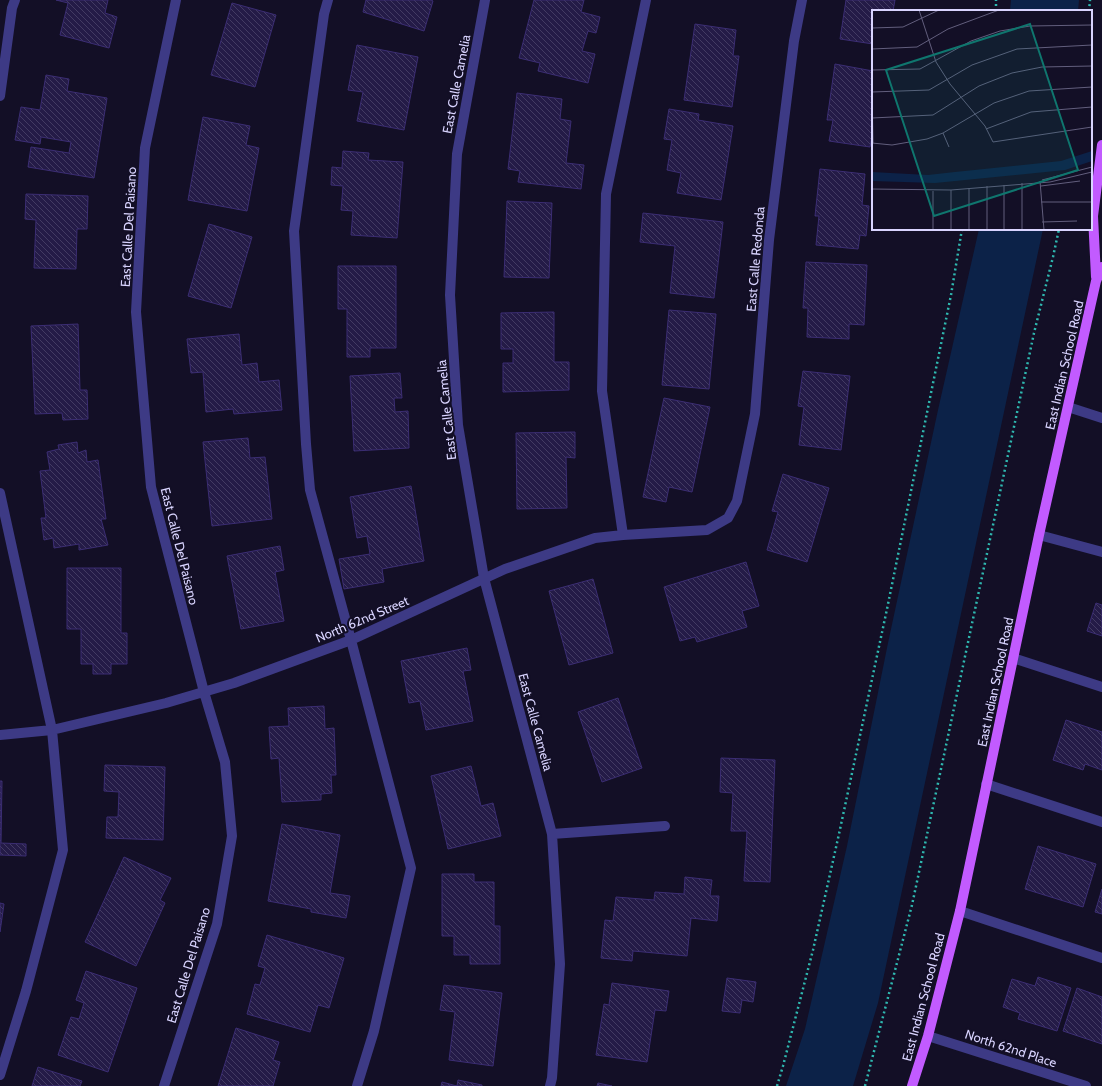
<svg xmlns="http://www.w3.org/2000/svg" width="1102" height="1086" viewBox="0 0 1102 1086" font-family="Cabin,sans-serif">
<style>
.water{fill:#0c2248}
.building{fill:url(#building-back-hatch);stroke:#3b2d73}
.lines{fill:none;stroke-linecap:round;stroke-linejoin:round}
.path{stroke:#2fb8b0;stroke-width:2.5;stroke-dasharray:2 3;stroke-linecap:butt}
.minor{stroke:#3d3a85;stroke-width:10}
.major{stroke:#c25bff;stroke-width:10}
.labels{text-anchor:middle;stroke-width:4;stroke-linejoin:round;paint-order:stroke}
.street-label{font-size:13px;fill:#d9d4ff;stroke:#130f26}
.inset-road{fill:none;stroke:#625e7d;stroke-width:1}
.view{fill:#0f766e;fill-opacity:0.15;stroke:#0f766e;stroke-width:2}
.inset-edge{fill:none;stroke:#d9d4ff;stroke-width:2}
</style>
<defs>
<pattern id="building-back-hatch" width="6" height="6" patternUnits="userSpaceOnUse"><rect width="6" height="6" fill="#241b47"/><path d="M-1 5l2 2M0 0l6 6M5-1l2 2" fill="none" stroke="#433b63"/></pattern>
</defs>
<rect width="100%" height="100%" fill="#130f26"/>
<path class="water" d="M1011 0H1079L1078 11H1010Z
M979 229H1043L878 1003 853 1086H786L805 1029 847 846 888 643 938 410Z"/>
<path class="building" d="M56 0H108L105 13 117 17 109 48 60 35 68 3Z
M366 0H431L433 1 424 31 363 12Z
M534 0H584L581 12 600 17 596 33 588 31 582 51 595 54 588 83 538 71 540 63 519 58Z
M846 0H895L893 11H873V44L840 39Z
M232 3 276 15 255 87 211 75Z
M695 24 736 30 733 56H739L732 107 684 100Z
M357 45 418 57 404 130 357 121 363 92 348 90Z
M835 64 873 71V131L870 147 829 141 833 120H827Z
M46 75 69 79 67 91 107 98 94 178 28 167 31 147 69 153 71 142 41 137 40 144 15 140 21 107 40 110Z
M517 93 562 99 560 119 571 121 566 163 584 165 581 189 518 182 520 171 508 169Z
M669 109 699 114 698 120 733 126 721 200 677 193 681 173 667 170 672 140 664 139Z
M203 117 250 126 246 145 259 148 247 211 188 200Z
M343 151 369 153 368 160 403 162 397 238 351 235 353 211 341 210 343 186 331 185 332 167 342 168Z
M820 169 865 174 862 205 869 206 866 236 860 235 858 249 816 245 819 216H815Z
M26 194 88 196 87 229H77L76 269 34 268 36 220 25 219Z
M507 201 552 203 549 278 504 277Z
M643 213 723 222 714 298 670 293 675 246 640 242Z
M209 224 252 237 231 308 188 296Z
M806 262 867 265 864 325 849 324V339L807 337 808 308H803Z
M338 266H396V348H370V357H347V309H338Z
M669 310 716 314 709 389 662 385Z
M554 312V362H569V390L503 392V363H513V349H501V313Z
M78 324 80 390H87L88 419 63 420 62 413 35 414 31 326Z
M239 334 242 365 257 363 259 382 279 380 282 410 234 414 233 409 206 412 203 372 191 373 187 339Z
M803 371 850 376 841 450 799 445 804 407 798 406Z
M400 373 402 398H394L395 412 408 411 409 448 354 451 350 376Z
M664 398 710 407 692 492 669 487 666 502 643 497Z
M575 432V458L566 457 567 508 517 509 516 433Z
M248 438 250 458 265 457 272 519 212 526 203 442Z
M77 442 78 453 86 450 87 462 98 460 106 519H101L108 545 79 550V544L54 548 53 538 44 540 41 518H46L40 471 50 470 47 452 59 449 58 445Z
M783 474 829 488 807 562 767 550 778 512 772 511Z
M411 486 424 561 382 569 384 582 344 589 339 559 370 554 367 536 357 538 350 497Z
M280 546 284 570 275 572 284 621 241 629 227 556Z
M746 562 759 606 742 611 747 627 697 642 695 637 680 641 664 587Z
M67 568H121V633H127V664H111V674H93V664H81V629H67Z
M593 579 613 653 569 665 549 591Z
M1096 603 1102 605V636L1087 631Z
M467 648 471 670 463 671 473 721 426 730 420 701 409 703 401 661Z
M618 698 642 768 602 782 578 712Z
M324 706 325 729 334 728 336 775H331L332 793 321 794V800L282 802 279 758 271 759 269 727 289 726 288 708Z
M1066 720 1102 732V770L1085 764 1083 770 1053 760Z
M721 758 775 760 770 882 744 881 747 831H731L733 793 720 792Z
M105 765 165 767 163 840 106 838 107 817H118L119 792 104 791Z
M471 766 481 806 493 803 501 836 448 849 431 776Z
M0 781H2L1 843 26 844V856L0 855Z
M282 824 340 835 330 893 350 896 346 918 311 912V909L268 901Z
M1038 846 1096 864 1083 907 1025 889Z
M124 857 171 878 160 900 165 903 136 966 85 942Z
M442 874H474V882H494V926H500V964H470V955H454V936H442Z
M685 877 712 880 710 896H719L717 921 691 918 687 956 633 951 632 961 601 958 605 920 613 921 616 897 654 900 655 892 684 894Z
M1102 889V914L1095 912Z
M0 903 4 904 0 932Z
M267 935 344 958 329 1008 318 1005 310 1032 247 1014 255 984 260 985 265 968 258 966Z
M86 971 137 988 108 1072 58 1055 71 1017 79 1019 84 1003 76 1000Z
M1038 977 1071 988 1057 1031 1018 1019 1020 1013 1003 1007 1012 979 1035 986Z
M727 978 756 982 753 1002 742 1000 740 1013 722 1011Z
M612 983 669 991 666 1011 655 1010 647 1062 596 1055 604 1004 609 1005Z
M444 985 502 993 493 1066 449 1060 455 1012 440 1010Z
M1077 988 1102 997V1044L1063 1031Z
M236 1028 279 1042 273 1060 280 1062 273 1086H218Z
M38 1067 82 1081 80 1086H32Z
M458 1080 482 1085V1086H441L442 1082 457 1086Z
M598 1083 612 1086H597Z"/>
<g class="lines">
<path class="path" d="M996 11V0
M1089 11 1090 0
M777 1086 783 1066 813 950 839 834 887 609 951 295 962 229
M865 1086 912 905 1034 333 1053 257 1059 229"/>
<path class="minor" d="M328 0 324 14 294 231 306 444 310 490 351 640 411 868 374 1031 357 1086
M485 0 457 154 450 295 458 425 484 578 552 834 560 964 552 1078 550 1086
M0 96 12 8 15 0
M1068 407 1102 418
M0 493 52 730 63 850 26 991 0 1075
M623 535 602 391 606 194 646 0
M1039 535 1102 552
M1013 658 1102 687
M0 735 52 730 166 703 234 683 351 640 505 569 595 538 623 535 707 530 728 518 737 501 755 414 769 240 794 41 802 0
M986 784 1102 822
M552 834 665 826
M960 911 1102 958
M928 1036 1086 1086
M164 1086 217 924 232 836 225 762 204 692 151 487 136 312 145 148 176 0"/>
<path class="major" d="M1096 277 1093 216 1102 145
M912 1086 928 1036 960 911 1039 535 1096 281 1102 267"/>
</g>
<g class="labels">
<g class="street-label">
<text transform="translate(456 84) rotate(-79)" y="5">East Calle Camelia</text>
<text transform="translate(128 227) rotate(-87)" y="5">East Calle Del Paisano</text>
<text transform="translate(755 259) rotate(-85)" y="5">East Calle Redonda</text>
<text transform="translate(1064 365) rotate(-77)" y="5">East Indian School Road</text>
<text transform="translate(446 410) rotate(-96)" y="5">East Calle Camelia</text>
<text transform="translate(180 546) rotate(76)" y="5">East Calle Del Paisano</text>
<text transform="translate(362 619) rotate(-23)" y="5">North 62nd Street</text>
<text transform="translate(995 682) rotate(-78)" y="5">East Indian School Road</text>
<text transform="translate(536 722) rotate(75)" y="5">East Calle Camelia</text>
<text transform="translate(188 965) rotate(-73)" y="5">East Calle Del Paisano</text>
<text transform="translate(923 997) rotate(-75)" y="5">East Indian School Road</text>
<text transform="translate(1011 1048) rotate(18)" y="5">North 62nd Place</text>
</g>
</g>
<g transform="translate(872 10)">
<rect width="220" height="220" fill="#130f26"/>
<path d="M220 141V151L193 160 63 173 0 171V162L56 165 83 162 189 151Z" fill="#0c2248"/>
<path class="inset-road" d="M47 0 64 52 78 74 113 116 121 132 220 117M0 18 31 17 67 0M0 39 45 37 76 19 127 0M0 60 48 59 99 31 128 21 158 16 220 15M0 82 57 80 100 55 145 39 220 35M0 82 1 133M0 108 61 105 107 76 140 63 170 57 220 56M114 119 159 102 220 97M71 123 77 137M0 133 20 135 55 129 71 123 122 93 157 81 220 77M170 170 220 157M168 171 172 220M132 175V220M169 176 208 171M0 179 79 180 178 172 220 162M61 181V220M169 192H220M170 212 205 211M79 220V180M97 220V178M115 220V176M150 220V173"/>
<path class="view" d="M158 14 206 160 62 206 14 60Z"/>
<rect width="220" height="220" class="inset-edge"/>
</g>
</svg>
